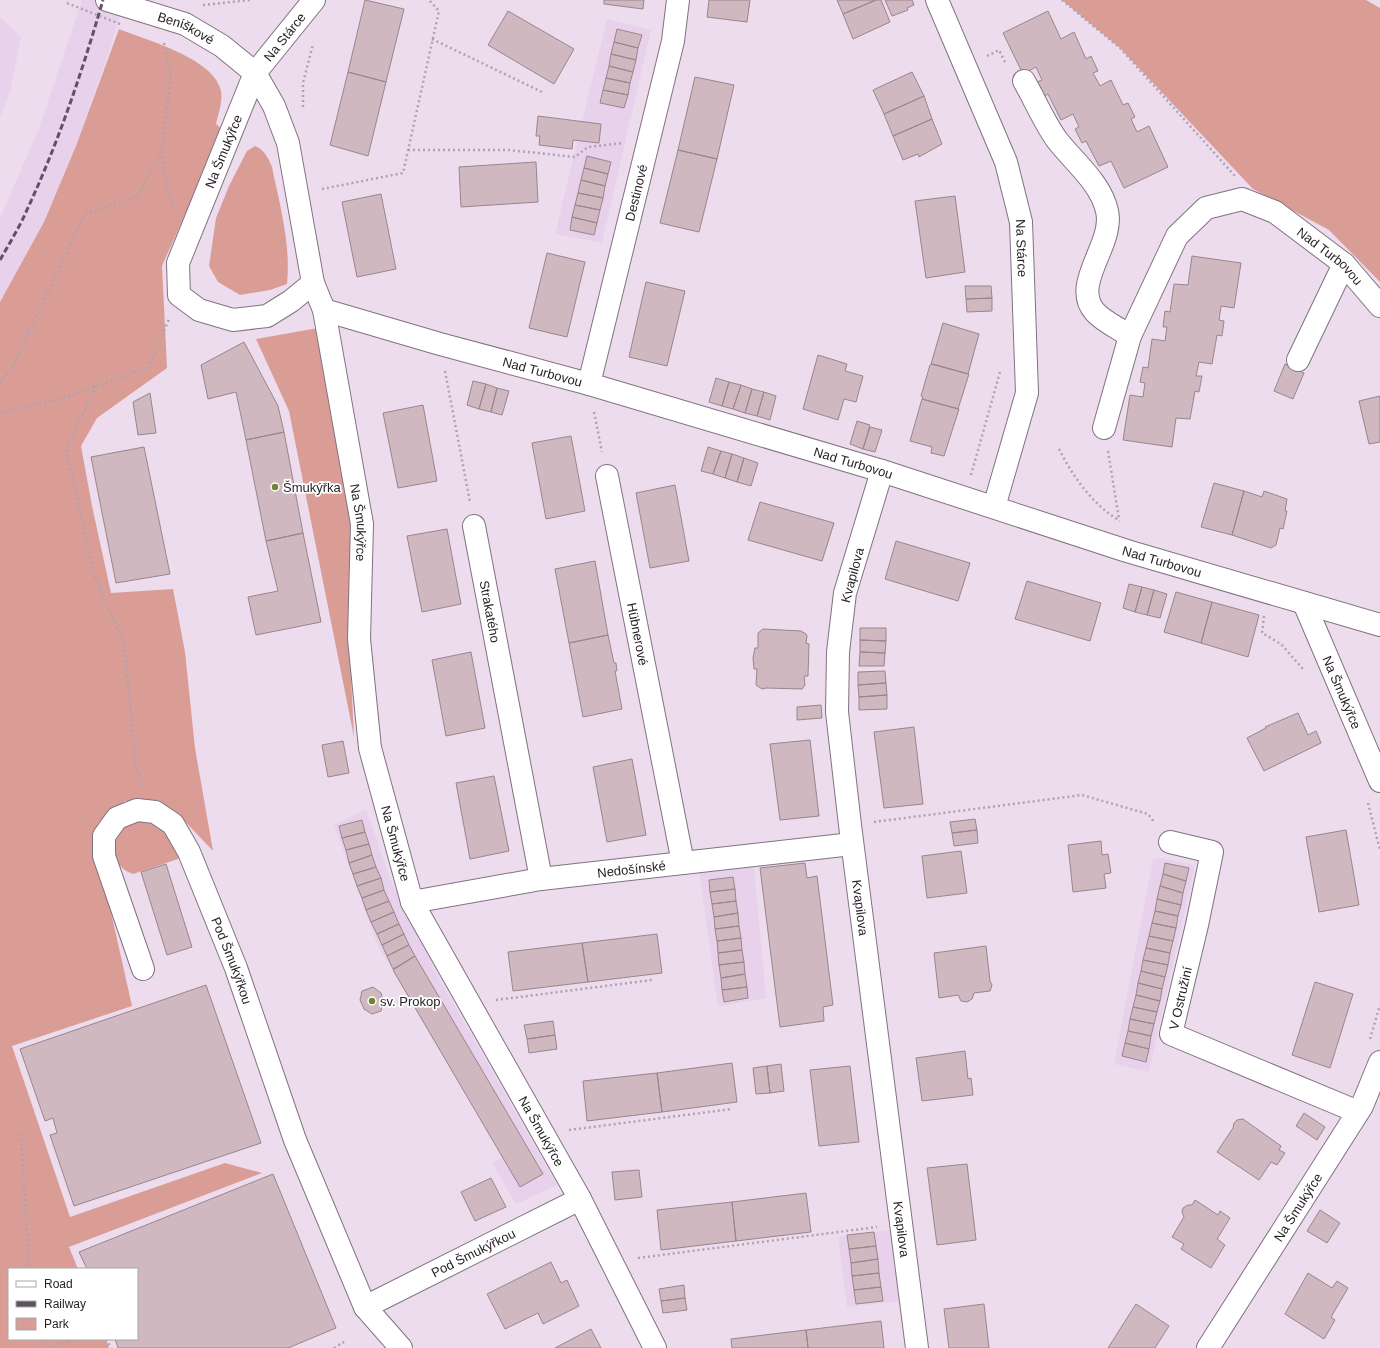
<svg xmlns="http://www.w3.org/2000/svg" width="1380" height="1348" viewBox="0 0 1380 1348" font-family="Helvetica,sans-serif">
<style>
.built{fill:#e8d2eb}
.green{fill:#da9d96}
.building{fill:#d0b8c0;stroke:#9b848c}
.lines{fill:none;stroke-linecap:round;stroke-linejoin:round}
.minor-casing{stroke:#817282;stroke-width:24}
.path{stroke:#afa2b0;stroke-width:2.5;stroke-dasharray:2 3;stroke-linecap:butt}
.minor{stroke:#fff;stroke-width:22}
.rail{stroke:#5d555e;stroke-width:3;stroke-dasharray:6 3;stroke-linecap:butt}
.path-bridge{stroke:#afa2b0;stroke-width:2.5;stroke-dasharray:2 3;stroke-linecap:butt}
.poi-dot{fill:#728333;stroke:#fff;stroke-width:1.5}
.labels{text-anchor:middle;stroke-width:3.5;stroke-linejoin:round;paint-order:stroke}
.street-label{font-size:13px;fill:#282228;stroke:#fff}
.poi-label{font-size:13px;fill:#282228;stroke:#fff;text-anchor:start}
</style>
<rect width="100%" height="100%" fill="#ecdcee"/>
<path class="built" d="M82 0H125L108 55 76 146 44 222 0 302V218L38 131Z
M0 17 21 37 10 92 0 117Z
M607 19 651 30 602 243 555 234Z
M366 809 390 879 439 978 557 1185 516 1204 492 1163 503 1157 378 946 334 825Z
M1162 858 1195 865 1149 1072 1114 1064 1153 859Z
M754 867 766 998 718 1007 699 871Z
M891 1230 900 1301 847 1307 838 1237Z"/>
<path class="green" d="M1062 0H1366L1380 8V282L1329 230 1253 189 1120 48Z
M119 29C148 41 214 58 221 91 223 102 218 114 216 124L223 130 162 266 167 368 97 418 81 446 92 506 111 593 173 589 185 652 195 748 213 851 177 813 154 802 125 801 98 823 95 841 132 1006 12 1046 70 1217 225 1163 262 1173 69 1247 78 1269H9V1339H106L109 1348H0V302L44 222 76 146Z
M255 146C264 149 269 159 272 167 280 206 291 244 287 284L270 290 240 295 218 282 209 266 216 218 229 186 247 151Z
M318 328 351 520 349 635 354 737 289 411 256 339Z
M157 818 184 857 133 874C107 865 113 841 124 822Z"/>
<path class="building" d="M365 0 404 9 386 82 348 72Z
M604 0H644L643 9 604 4Z
M709 0H750L747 22 707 17Z
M837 0H876L843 14Z
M876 0H881L890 22 853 39 843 14Z
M885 0H912L914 5 907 8 908 10 892 16Z
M508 11 574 49 554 84 488 45Z
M1048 11 1061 39 1074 32 1086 59 1091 56 1098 71 1093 73 1100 86 1111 80 1123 105 1128 103 1135 117 1131 119 1137 132 1149 126 1168 167 1124 188 1111 161 1099 166 1086 141 1082 143 1075 129 1079 127 1073 114 1061 120 1048 94 1044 97 1037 82 1042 80 1036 67 1023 74 1003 33Z
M617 29 642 35 638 48 614 42Z
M614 42 638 48 636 60 611 54Z
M611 54 636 60 633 72 609 66Z
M609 66 633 72 630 83 606 78Z
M348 72 386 82 368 156 330 145Z
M912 72 924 96 884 114 873 90Z
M695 77 734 85 717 159 678 150Z
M606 78 630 83 628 95 603 90Z
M603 90 628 95 624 108 600 103Z
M924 96 932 119 893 136 884 114Z
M538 116 601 124 599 143 573 140 572 149 539 145 540 136H536Z
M932 119 942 144 919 157 918 154 903 160 893 136Z
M678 150 717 159 699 232 660 223Z
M587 156 611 162 608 174 584 168Z
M536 162 538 202 461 207 459 167Z
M584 168 608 174 605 186 581 180Z
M581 180 605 186 603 198 578 193Z
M578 193 603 198 600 210 575 205Z
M381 194 396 269 357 277 342 202Z
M955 196 965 272 926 278 915 201Z
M575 205 600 210 597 223 572 217Z
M572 217 597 223 594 235 570 230Z
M547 253 585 262 567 337 529 328Z
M1192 256 1241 263 1234 308 1221 306 1219 320 1224 321 1222 336 1217 335 1212 364 1199 362 1196 376H1202L1199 392 1195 391 1190 419 1176 418 1172 447 1123 440 1130 395 1143 397 1145 383 1140 382 1143 367 1148 368 1152 339 1165 341 1167 327H1163L1165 311 1170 312 1174 284 1188 285Z
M646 282 685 291 667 366 629 357Z
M965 286H991L992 298 966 299Z
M992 298V311L967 312 966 299Z
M943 323 979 334 968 374 931 364Z
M244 342 278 406 284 432 246 440 236 392 208 399 201 365Z
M818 355 847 364 845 371 863 376 856 402 844 399 838 420 803 409Z
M933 364 969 374 958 409 922 399 923 397 921 396 930 365Z
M1285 364 1304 373 1293 399 1274 391Z
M716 378 729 382 722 406 709 402Z
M473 381 486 384 479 409 467 405Z
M729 382 741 385 733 409 722 406Z
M486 384 497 388 491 412 479 409Z
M741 385 752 389 745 413 733 409Z
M497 388 509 391 502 415 491 412Z
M752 389 764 392 757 416 745 413Z
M764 392 776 396 770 420 757 416Z
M150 393 156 433 138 435 133 402Z
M1380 396V442L1369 444 1359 401Z
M922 399 959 409 944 456 931 453 932 447 910 441Z
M423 405 437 481 398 488 383 413Z
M857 421 870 425 863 449 850 444Z
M870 427 882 430 875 452 863 449Z
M284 432 303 533 266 541 246 440Z
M571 436 585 511 546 519 532 443Z
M144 447 170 574 116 583 91 457Z
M708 447 721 451 713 474 701 471Z
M721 451 732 454 725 478 713 474Z
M732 454 744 458 737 482 725 478Z
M744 458 758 463 751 486 737 482Z
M1214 483 1244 491 1232 535 1201 527Z
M675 485 689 561 650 568 636 493Z
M1244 491 1262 497 1264 491 1287 499 1285 511H1287L1283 529 1280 528 1276 545 1271 548 1232 535Z
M760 502 834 523 822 561 748 540Z
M447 529 461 604 422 612 407 536Z
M303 533 321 622 256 635 248 597 278 591 266 541Z
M896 541 970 563 958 601 885 579Z
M595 561 608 635 569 643 555 569Z
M1027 581 1101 603 1090 641 1015 619Z
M1129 584 1142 587 1135 612 1123 608Z
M1142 587 1154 590 1147 615 1135 612Z
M1154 590 1167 594 1160 618 1147 615Z
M1176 592 1212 602 1201 643 1164 632Z
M1212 602 1259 615 1248 657 1201 643Z
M860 628H886V641L860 640Z
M763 629 801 631 806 634 807 636 806 643 809 644 808 676H804L805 685 802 689 766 688 762 689 756 685 757 669H754L753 658 755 648H758V633Z
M608 635 614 663H616L617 671H615L622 709 583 717 569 643Z
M860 640 886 641 885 653 860 652Z
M471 652 485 728 446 736 432 660Z
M860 652 885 653 884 666H859Z
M885 671 886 683 858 685V672Z
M886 683 887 695 859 697 858 685Z
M887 695V709L859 710V697Z
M821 705 822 718 797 720V707Z
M1298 713 1308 735 1316 731 1321 743 1264 771 1247 738 1266 728 1265 727Z
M914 727 923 804 884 808 874 732Z
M810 740 819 816 780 820 770 744Z
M343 741 349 773 328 777 322 745Z
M632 759 646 835 607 842 593 767Z
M494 776 509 851 470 859 456 783Z
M975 819 977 830 952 833 950 822Z
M362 820 365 832 342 838 339 826Z
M977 830 978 843 954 846 952 833Z
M1346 830 1359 905 1319 912 1306 837Z
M365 832 369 844 346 850 342 838Z
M1101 841 1102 855 1108 854 1111 873 1104 874 1106 888 1073 892 1068 845Z
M369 844 372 855 349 863 346 850Z
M961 851 967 893 927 898 922 856Z
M372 855 376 867 353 874 349 863Z
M805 863 807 878 817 876 833 1005 823 1007 824 1021 780 1027 760 868Z
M1165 863 1189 868 1186 881 1163 874Z
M166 864 192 947 167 955 141 872Z
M376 867 381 878 357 886 353 874Z
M1163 874 1186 881 1183 893 1160 886Z
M733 877 735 889 710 892 709 880Z
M381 878 384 890 362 898 357 886Z
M1160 886 1183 893 1181 905 1157 899Z
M735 889 736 901 712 904 710 892Z
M384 890 389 901 366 910 362 898Z
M1157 899 1181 905 1178 916 1155 911Z
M389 901 394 912 371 922 366 910Z
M736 901 738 913 714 917 712 904Z
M1155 911 1178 916 1176 928 1152 923Z
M394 912 399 924 377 934 371 922Z
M738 913 739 926 715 929 714 917Z
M1152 923 1176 928 1173 941 1149 936Z
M399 924 404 934 382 945 377 934Z
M739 926 741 938 717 941 715 929Z
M404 934 409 945 387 956 382 945Z
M657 934 662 973 588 982 582 943Z
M1149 936 1173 941 1170 953 1146 948Z
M741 938 742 950 718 953 717 941Z
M582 943 588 982 513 991 508 952Z
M409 945 415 956 393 969 387 956Z
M986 946 990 981 992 985 990 991 974 993 972 999 967 1002 961 1001 958 995 939 998 934 953Z
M1146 948 1170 953 1168 965 1143 960Z
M742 950 744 962 719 965 718 953Z
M415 956 543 1174 520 1187 393 970Z
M1143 960 1168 965 1165 977 1141 971Z
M744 962 745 974 721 978 719 965Z
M1141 971 1165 977 1162 989 1138 983Z
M745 974 747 987 722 990 721 978Z
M1315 982 1353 994 1330 1068 1292 1055Z
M1138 983 1162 989 1160 1001 1136 995Z
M206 985 261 1143 74 1206 50 1135 57 1133 53 1118 45 1121 20 1049Z
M373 987 381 993 383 1001 381 1011 372 1014 364 1009 360 1000 362 991Z
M747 987 748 998 724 1002 722 990Z
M1136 995 1160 1001 1157 1012 1133 1007Z
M1133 1007 1157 1012 1154 1024 1130 1019Z
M1130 1019 1154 1024 1151 1036 1128 1031Z
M553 1021 555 1035 527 1039 524 1025Z
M1128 1031 1151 1036 1149 1049 1125 1043Z
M555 1035 557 1049 529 1053 527 1039Z
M1125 1043 1149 1049 1146 1062 1122 1056Z
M965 1051 968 1079 971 1078 973 1095 922 1101 916 1058Z
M732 1063 737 1102 662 1112 657 1073Z
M781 1064 784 1091 770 1093 767 1066Z
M767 1066 770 1093 756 1094 753 1068Z
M850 1066 859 1142 819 1146 810 1070Z
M657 1073 662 1112 587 1121 583 1081Z
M1304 1113 1325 1127 1317 1140 1296 1126Z
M1243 1119 1281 1146 1279 1150 1285 1153 1277 1165 1271 1162 1259 1180 1217 1152 1233 1128 1234 1123 1237 1120Z
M967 1164 976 1240 937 1245 927 1168Z
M639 1170 642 1197 615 1200 612 1172Z
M273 1174 336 1328 288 1348H118L115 1339H137V1269H87L79 1252Z
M491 1178 506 1207 475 1221 461 1192Z
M806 1193 811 1232 736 1241 732 1202Z
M1195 1200 1218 1215 1220 1211 1230 1218 1217 1239 1225 1245 1211 1268 1181 1249 1184 1244 1172 1237 1184 1217 1182 1212 1183 1208 1188 1205H1192Z
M732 1202 736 1241 661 1250 657 1210Z
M1320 1210 1340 1223 1327 1243 1307 1231Z
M874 1232 876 1246 849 1249 847 1235Z
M876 1246 878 1259 851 1263 849 1249Z
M878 1259 879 1273 852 1276 851 1263Z
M551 1262 561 1283 567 1280 579 1306 543 1324 538 1313 505 1329 487 1294Z
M879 1273 881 1287 854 1290 852 1276Z
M1308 1273 1332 1288 1337 1281 1348 1288 1331 1317 1335 1320 1324 1339 1285 1314Z
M684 1285 685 1298 661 1301 659 1289Z
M881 1287 883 1301 856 1304 854 1290Z
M685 1298 687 1310 663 1313 661 1301Z
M984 1304 989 1348H949L944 1309Z
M1136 1304 1169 1326 1155 1348H1108Z
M881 1321 884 1348H808L806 1330Z
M591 1329 601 1348H555Z
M806 1330 808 1348H732L731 1339Z"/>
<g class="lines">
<defs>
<g id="minor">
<path id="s1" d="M107 0 185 24 222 46 255 73 274 106 288 143 313 283 324 310 362 524 359 639 370 748 412 902 580 1199 655 1348"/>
<path id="s2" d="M937 0 1006 162 1021 222 1027 393 994 507"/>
<path d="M1024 81C1035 100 1044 122 1057 140 1074 162 1101 183 1107 211 1115 244 1070 284 1095 312 1104 322 1120 329 1130 336L1104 428"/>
<path id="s3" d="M313 283 291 301 267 316 233 320 199 310 179 295 178 263 255 73 314 0"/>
<path id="s4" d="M324 310 440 344 589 384 882 471 1127 551 1380 625"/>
<path id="s5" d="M1130 336 1177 236 1206 208 1242 199 1275 212 1344 264 1380 306"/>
<path d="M1298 360 1344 264"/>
<path id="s6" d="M589 384 673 41 678 0"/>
<path id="s7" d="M882 471 845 593 838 652 837 712 850 825 917 1348"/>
<path id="s8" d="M607 476 683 863"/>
<path id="s9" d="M474 526 541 879"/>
<path id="s10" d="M1304 603 1380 781"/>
<path d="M1170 842 1212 852 1197 925 1171 1034 1358 1112"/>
<path id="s11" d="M412 902 541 879 852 844"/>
<path id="s12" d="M143 969 104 856V836L117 818 137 810 155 812 173 824 189 852 236 968 295 1140 365 1307 401 1348"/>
<path id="s13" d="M365 1307 580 1199"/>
<path id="s14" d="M1208 1348 1362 1106 1380 1062"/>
</g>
</defs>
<use href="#minor" class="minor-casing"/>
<path class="path" d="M1062 0 1120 48 1235 176
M203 5 250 0
M432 39 542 92
M164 43 171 76 162 151 167 190 173 207
M987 56 999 50 1006 64
M303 107V83L313 44
M408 150H509L575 157 588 147 623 143
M322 189 403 173 439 11 429 0
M445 371 470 502
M0 383 11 370 85 214 137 196 162 151
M96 386 66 449 94 574 124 644 136 765 143 786
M0 412 64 398 149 367 169 319
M594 412 602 452
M1059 449C1073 477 1093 505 1120 521
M1108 451 1119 519
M971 475 1000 372
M1264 616 1262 633 1281 644 1303 669
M1368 803 1380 850
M874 822 1082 795 1148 814 1155 823
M496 1000 652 980
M1370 1039 1380 1005
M569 1130 732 1109
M21 1134 29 1269
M638 1258 877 1227
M43 1339 46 1348
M106 1339 111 1348
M53 1348 75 1339
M334 1348 344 1342"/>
<use href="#minor" class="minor"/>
<path class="rail" d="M0 260C9 244 19 228 26 212 58 144 82 72 103 0"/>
<path class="path-bridge" d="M67 3 120 24"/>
</g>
<g class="poi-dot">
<circle cx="275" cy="487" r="4"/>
<circle cx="372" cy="1001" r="4"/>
</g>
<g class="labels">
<g class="street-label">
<text dy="5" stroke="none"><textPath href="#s1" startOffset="84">Beníškové</textPath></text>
<text dy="5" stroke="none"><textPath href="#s3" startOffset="435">Na Stárce</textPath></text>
<text dy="5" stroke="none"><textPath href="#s3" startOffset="304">Na Šmukýřce</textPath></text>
<text dy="5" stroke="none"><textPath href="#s6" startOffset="197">Destinové</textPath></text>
<text dy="5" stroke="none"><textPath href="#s2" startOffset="264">Na Stárce</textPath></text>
<text dy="5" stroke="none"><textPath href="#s5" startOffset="294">Nad Turbovou</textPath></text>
<text dy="5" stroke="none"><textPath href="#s4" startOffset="227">Nad Turbovou</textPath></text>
<text dy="5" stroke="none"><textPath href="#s4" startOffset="551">Nad Turbovou</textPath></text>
<text dy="5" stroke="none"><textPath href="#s1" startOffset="632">Na Šmukýřce</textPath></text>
<text dy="5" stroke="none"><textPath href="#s4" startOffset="875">Nad Turbovou</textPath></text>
<text transform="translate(852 575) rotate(-75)" y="5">Kvapilova</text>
<text dy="5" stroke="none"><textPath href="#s9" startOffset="87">Strakatého</textPath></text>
<text dy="5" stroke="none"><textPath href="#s8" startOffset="161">Hübnerové</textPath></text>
<text dy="5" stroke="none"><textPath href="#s10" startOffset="97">Na Šmukýřce</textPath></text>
<text dy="5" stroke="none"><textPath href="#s1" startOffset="957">Na Šmukýřce</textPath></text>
<text dy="5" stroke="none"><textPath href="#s11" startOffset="222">Nedošínské</textPath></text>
<text dy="5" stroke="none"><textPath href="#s7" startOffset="444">Kvapilova</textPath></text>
<text dy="5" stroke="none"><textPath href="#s12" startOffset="372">Pod Šmukýřkou</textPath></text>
<text transform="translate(1180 998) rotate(-77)" y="5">V Ostružiní</text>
<text dy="5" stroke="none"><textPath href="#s1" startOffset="1281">Na Šmukýřce</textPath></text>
<text dy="5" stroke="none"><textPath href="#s14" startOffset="167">Na Šmukýřce</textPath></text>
<text dy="5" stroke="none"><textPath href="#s7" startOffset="768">Kvapilova</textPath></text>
<text dy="5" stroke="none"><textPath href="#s13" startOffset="121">Pod Šmukýřkou</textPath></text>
</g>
<g class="poi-label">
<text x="283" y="492">Šmukýřka</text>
<text x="380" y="1006">sv. Prokop</text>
</g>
</g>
<rect x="8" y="1268" width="130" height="72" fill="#ffffff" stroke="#a9a7a9"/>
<rect x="16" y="1281" width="20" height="6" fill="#ffffff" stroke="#a9a7a9"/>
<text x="44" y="1288" font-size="12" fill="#282228">Road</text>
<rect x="16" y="1301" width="20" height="6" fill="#5d555e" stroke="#a9a7a9"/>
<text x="44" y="1308" font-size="12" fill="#282228">Railway</text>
<rect x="16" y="1318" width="20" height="12" fill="#da9d96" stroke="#a9a7a9"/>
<text x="44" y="1328" font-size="12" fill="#282228">Park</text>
</svg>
